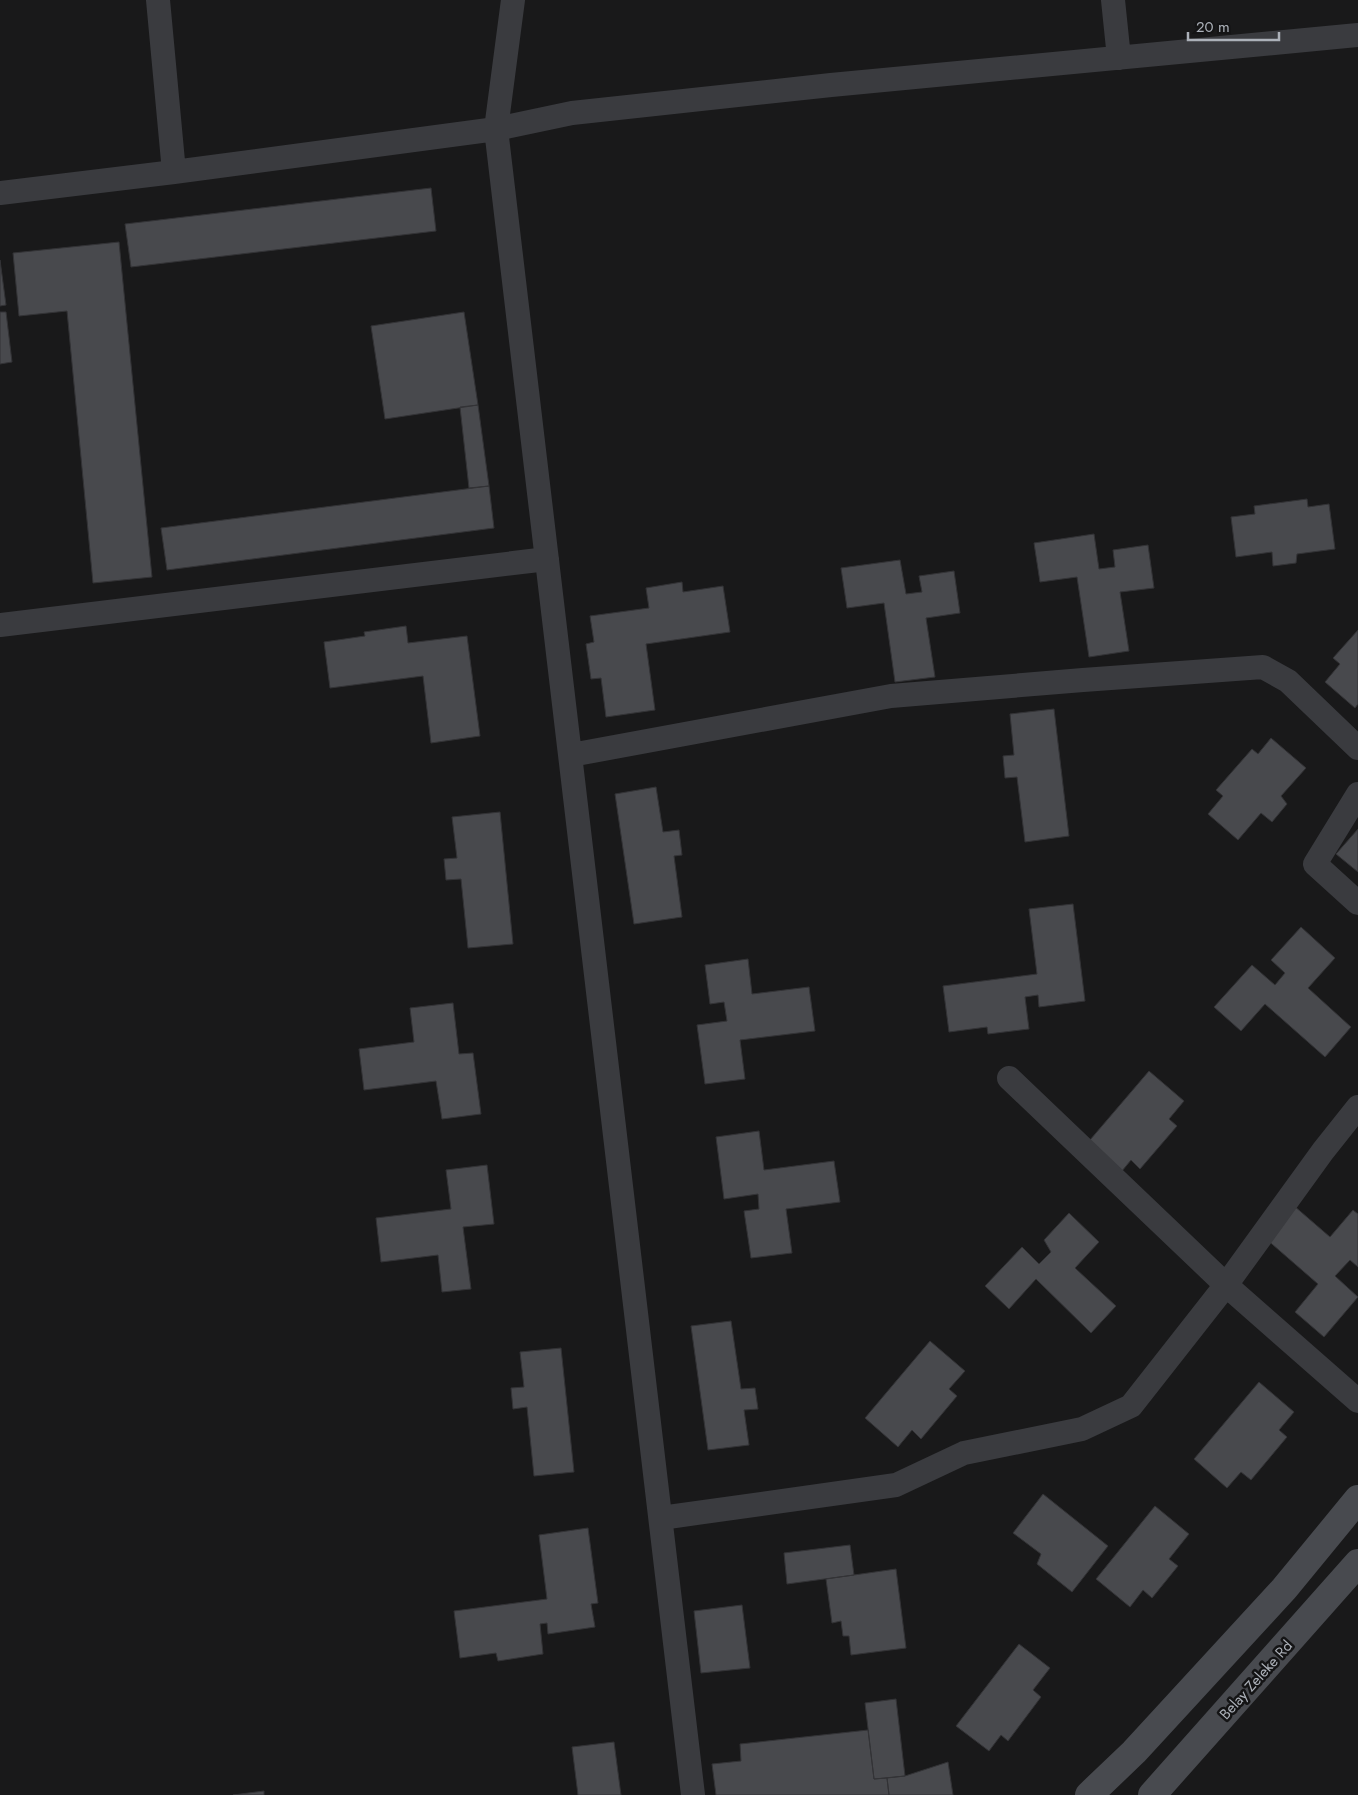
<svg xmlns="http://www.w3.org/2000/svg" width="1358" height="1795" viewBox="0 0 1358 1795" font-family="Jost,sans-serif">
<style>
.building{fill:#48494d;stroke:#333336}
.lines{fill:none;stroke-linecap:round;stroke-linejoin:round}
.street{stroke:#3a3b3f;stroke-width:24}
.secondary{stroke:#484a4f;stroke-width:28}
.labels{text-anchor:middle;stroke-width:5;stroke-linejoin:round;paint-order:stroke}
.street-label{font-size:15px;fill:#acb1b9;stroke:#141415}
</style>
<rect width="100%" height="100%" fill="#19191a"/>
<path class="building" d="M431 188 436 231 131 267 125 224Z
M119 242 152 577 93 583 67 311 19 316 13 253Z
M0 260 6 305 0 306Z
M0 312H6L12 362 0 364Z
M464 312 478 405 385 419 371 326Z
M478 405 489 486 469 488 460 407Z
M489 486 494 528 167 570 161 528Z
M1307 499 1308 507 1329 504 1335 549 1297 554 1296 563 1273 566 1272 552 1236 557 1231 517 1255 514 1254 506Z
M1094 534 1099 569 1115 567 1113 550 1148 545 1154 588 1120 592 1129 651 1089 657 1077 577 1040 582 1034 543Z
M900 560 906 594 922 592 919 576 954 571 960 613 926 618 935 677 895 682 884 603 847 608 841 568Z
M682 582 683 592 723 586 730 632 646 644 655 710 606 717 601 678 591 679 586 644 594 642 590 616 649 608 646 588Z
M406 626 408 643 467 636 480 736 431 743 423 676 330 688 324 642 365 636 364 632Z
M1358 630V704L1355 708 1325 682 1340 664 1333 658Z
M1054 709 1069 836 1025 842 1017 777 1005 778 1003 756 1014 755 1010 714Z
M1271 738 1306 768 1281 796 1287 804 1272 822 1261 813 1238 840 1208 814 1223 796 1216 790 1252 749 1258 754Z
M656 787 663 832 679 830 682 855 674 856 682 917 634 924 615 794Z
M500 812 513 944 468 948 461 879 446 880 444 859 457 858 452 817Z
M1358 829V872L1336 854Z
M1073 904 1085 1001 1039 1007 1038 995 1025 997 1029 1029 988 1034 987 1027 949 1032 943 986 1037 974 1029 909Z
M1301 927 1335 958 1308 988 1351 1027 1325 1057 1265 1004 1241 1031 1214 1007 1252 965 1275 985 1285 973 1271 960Z
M748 959 752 994 809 987 815 1031 740 1040 745 1079 705 1084 697 1025 727 1021 724 1002 710 1004 705 965Z
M453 1003 459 1054 473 1053 481 1114 442 1119 436 1081 364 1090 359 1049 414 1042 410 1008Z
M1149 1071 1184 1101 1169 1119 1177 1126 1140 1169 1131 1160 1117 1177 1084 1147Z
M759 1131 764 1170 834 1161 840 1202 786 1209 792 1253 751 1258 744 1211 759 1209 758 1194 724 1199 716 1137Z
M487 1165 494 1224 463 1227 471 1289 442 1292 438 1255 381 1262 376 1218 451 1209 446 1170Z
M1293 1205 1330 1237 1353 1210 1358 1214V1267L1350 1260 1335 1276 1358 1297 1324 1337 1295 1312 1318 1284 1265 1238Z
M1069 1213 1099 1242 1075 1268 1116 1306 1091 1333 1036 1279 1009 1309 985 1286 1022 1247 1039 1264 1051 1252 1044 1240Z
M731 1321 741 1389 755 1388 758 1409 744 1410 749 1445 708 1450 691 1326Z
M930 1341 965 1371 949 1389 957 1396 921 1439 912 1430 898 1447 865 1418Z
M561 1348 574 1472 534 1476 527 1407 513 1409 511 1388 524 1387 520 1352Z
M1259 1382 1294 1412 1279 1430 1287 1437 1251 1480 1241 1472 1227 1488 1194 1459Z
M1043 1494 1108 1546 1072 1592 1037 1564 1041 1554 1013 1533Z
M1155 1506 1189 1534 1169 1559 1178 1566 1152 1598 1143 1590 1130 1607 1096 1579Z
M588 1528 598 1603 591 1604 595 1627 548 1634 547 1623 540 1624 543 1654 498 1661 496 1653 460 1658 454 1611 547 1599 539 1535Z
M850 1545 854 1575 787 1584 784 1553Z
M896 1569 906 1648 851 1655 849 1636H843L841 1621 832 1623 826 1579Z
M742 1605 750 1668 701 1673 694 1611Z
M1019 1644 1050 1668 1033 1690 1041 1697 1008 1741 1001 1735 989 1751 956 1726Z
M896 1699 905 1776 874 1779 865 1703Z
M868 1730 874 1779 887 1778 889 1795H716L712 1764 741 1761 740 1744Z
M614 1742 621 1795H578L572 1747Z
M948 1762 953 1795H889L887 1778 905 1776Z
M264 1791V1795H233Z"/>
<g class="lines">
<path class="street" d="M158 0 174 172
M513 0 496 129 693 1795
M1113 0 1119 58
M0 193 174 172 496 129 572 113 831 85 1358 35
M0 625 547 559
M571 755 891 696 1083 680 1263 667 1288 681 1358 748
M1358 794 1315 864 1358 903
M1009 1078 1226 1285 1358 1401
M661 1518 896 1485 964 1453 1082 1429 1131 1406 1226 1285 1323 1151 1358 1107"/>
<path class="secondary" d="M1089 1795 1134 1752 1284 1589 1358 1499
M1152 1795 1358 1563"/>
</g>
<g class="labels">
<g class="street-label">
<text transform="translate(1256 1680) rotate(-48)" y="5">Belay Zeleke Rd</text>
</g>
</g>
<path d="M1188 32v8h91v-8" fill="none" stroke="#acb1b9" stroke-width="2.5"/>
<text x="1196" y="32" font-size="15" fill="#acb1b9" stroke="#141415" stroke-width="4" paint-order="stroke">20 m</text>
</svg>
